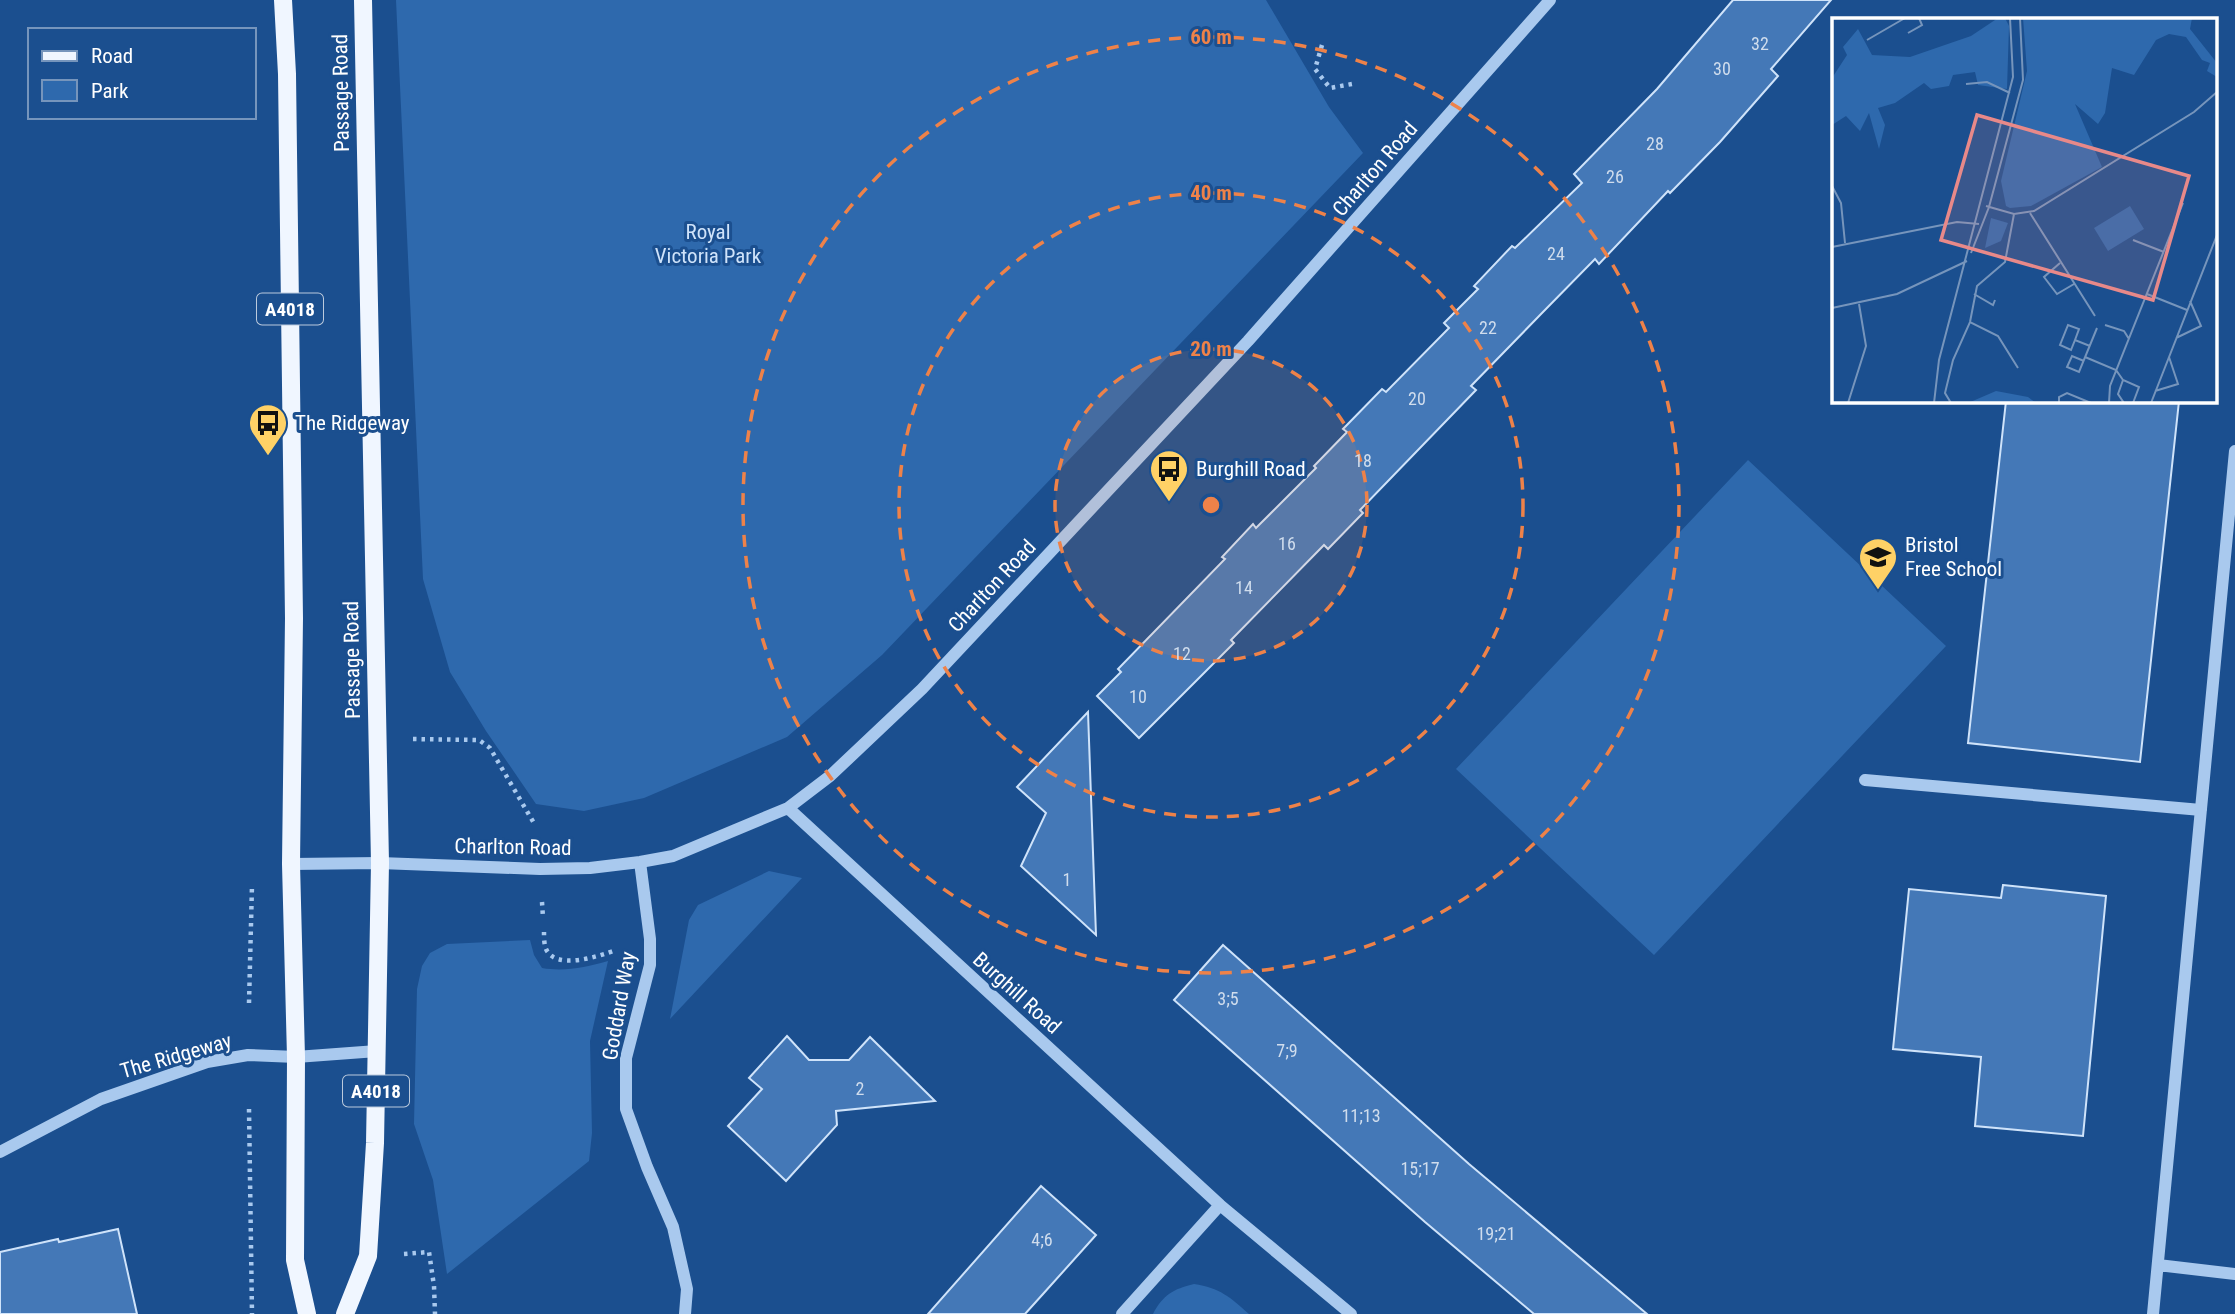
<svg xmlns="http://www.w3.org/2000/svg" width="2235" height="1314" viewBox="0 0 2235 1314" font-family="'Roboto Condensed',sans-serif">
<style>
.green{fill:#2e69ad}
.building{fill:#4478b7;stroke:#cfe3fa;stroke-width:2}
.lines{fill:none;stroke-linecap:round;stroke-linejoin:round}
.path{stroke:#a9c9ee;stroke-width:4.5;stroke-dasharray:3.5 5;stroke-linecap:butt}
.minor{stroke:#a9c9ee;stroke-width:12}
.major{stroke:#f0f6ff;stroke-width:18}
.ring{fill:none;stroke:#ee8249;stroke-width:3.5;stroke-dasharray:12 9}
.labels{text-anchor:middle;stroke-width:6;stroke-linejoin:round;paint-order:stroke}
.number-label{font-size:18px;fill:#d0dded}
.shield{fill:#1b4f8f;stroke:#bbcadd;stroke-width:2}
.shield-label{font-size:19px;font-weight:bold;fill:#fff}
.street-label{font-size:21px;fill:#fff;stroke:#1b4f8f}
.park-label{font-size:21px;fill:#cfe3fa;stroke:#1b4f8f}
.poi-label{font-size:21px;fill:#fff;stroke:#1b4f8f;text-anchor:start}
.inset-road{fill:none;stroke:#7695bc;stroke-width:2}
.view{fill:#e88989;fill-opacity:0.15;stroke:#e88989;stroke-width:3.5}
.inset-edge{fill:none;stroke:#fff;stroke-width:3.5}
.centre{fill:#ee8249;stroke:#1b4f8f;stroke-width:3.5}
.ring-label{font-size:21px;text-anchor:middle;font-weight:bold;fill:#ee8249;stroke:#1b4f8f;stroke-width:6;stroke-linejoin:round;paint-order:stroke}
</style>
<rect width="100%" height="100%" fill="#1b4f8f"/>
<path class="green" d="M396 0H1266L1329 107 1363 153 882 655 787 737 644 798 584 811 536 804 486 731 450 672 423 579Z
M1748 460 1946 646 1654 955 1456 769Z
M769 871 802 878 670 1019 689 920 698 905Z
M530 940 534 955 542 968C565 972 586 967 608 961L590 1041 592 1133 589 1161 447 1274 433 1180 414 1124 417 989 422 966 430 953 447 944Z
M1194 1284C1220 1288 1230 1297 1249 1314H1153C1163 1295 1173 1289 1194 1284Z"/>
<path class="building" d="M1733 0H1831L1771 69 1778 76 1720 142 1670 193 1668 191 1599 264 1595 259 1542 313 1471 386 1476 390 1360 510 1363 513 1328 549 1324 545 1231 640 1234 643 1139 738 1097 696 1121 672 1118 669 1225 559 1222 557 1253 524 1256 528 1316 468 1314 466 1347 432 1343 429 1382 389 1386 392 1449 328 1444 323 1478 289 1474 286 1512 246 1515 248 1582 183 1574 174 1657 89Z
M2006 401H2179L2140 762 1968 743Z
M1088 712 1092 825 1096 935 1021 866 1046 813 1017 787Z
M2003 885 2106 896 2083 1136 1975 1126 1981 1057 1893 1049 1909 889 2001 898Z
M1223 945 1469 1164 1647 1314H1534L1425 1222 1174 1000Z
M787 1036 809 1060H849L870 1037 935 1101 836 1111 837 1125 786 1181 728 1126 762 1089 749 1078Z
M1041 1186 1096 1235 1043 1294 1025 1314H928Z
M118 1229 137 1314H0V1252L58 1239 59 1242Z"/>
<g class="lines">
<path class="path" d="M1322 45 1315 69 1330 88 1352 84
M413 739 479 740 490 748 535 825
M542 902 543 918
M544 932C544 937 544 944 546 949 556 971 599 956 616 950
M249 1003 252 885
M249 1109 252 1314
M404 1254 429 1252 434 1286 435 1314"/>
<path class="minor" d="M1865 780 2201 810
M788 808 1220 1205 1351 1314
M640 862 650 939V965L626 1058V1109L647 1167 673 1227 687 1289 685 1314
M291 864 380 863 540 869 590 868 640 862 673 856 788 808 830 776 922 689 1248 341 1550 0
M0 1152 101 1099 207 1062 248 1055 296 1057 377 1051
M2158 1265 2235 1274
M1122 1314 1220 1205
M2153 1314 2235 451"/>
<path class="major" d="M283 0 287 74 294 618 291 864 296 1057 295 1260 307 1314
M345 1314 368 1256 375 1143 380 863 363 0"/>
</g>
<circle cx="1211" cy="505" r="156" fill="#ee8249" fill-opacity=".12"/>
<g class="ring">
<circle cx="1211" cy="505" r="156"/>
<circle cx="1211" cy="505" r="312"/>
<circle cx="1211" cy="505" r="468"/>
</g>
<defs>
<symbol id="bus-pin" viewBox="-11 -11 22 30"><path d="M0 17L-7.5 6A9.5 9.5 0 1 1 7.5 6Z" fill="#ffd166" stroke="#1b4f8f"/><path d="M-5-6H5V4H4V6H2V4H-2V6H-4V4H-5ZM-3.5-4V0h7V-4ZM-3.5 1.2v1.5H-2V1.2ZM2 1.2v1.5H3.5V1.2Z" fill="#111"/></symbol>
<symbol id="school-pin" viewBox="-11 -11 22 30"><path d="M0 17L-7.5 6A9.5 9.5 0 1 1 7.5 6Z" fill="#ffd166" stroke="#1b4f8f"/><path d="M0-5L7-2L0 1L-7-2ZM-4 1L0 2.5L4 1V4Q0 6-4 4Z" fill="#111"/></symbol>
</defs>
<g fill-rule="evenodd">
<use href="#bus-pin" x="246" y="401" width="44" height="60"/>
<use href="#bus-pin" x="1147" y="447" width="44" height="60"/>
<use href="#school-pin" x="1856" y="535" width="44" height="60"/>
</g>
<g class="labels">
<g class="number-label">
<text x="1760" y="50">32</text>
<text x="1722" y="75">30</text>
<text x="1655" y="150">28</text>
<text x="1615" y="183">26</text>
<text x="1556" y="260">24</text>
<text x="1488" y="334">22</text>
<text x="1417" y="405">20</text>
<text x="1363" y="467">18</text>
<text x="1287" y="550">16</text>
<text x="1244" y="594">14</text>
<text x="1182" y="660">12</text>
<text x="1138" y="703">10</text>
<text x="1067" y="886">1</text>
<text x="1228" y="1005">3;5</text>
<text x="1287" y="1057">7;9</text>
<text x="860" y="1095">2</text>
<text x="1361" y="1122">11;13</text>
<text x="1420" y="1175">15;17</text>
<text x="1496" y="1240">19;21</text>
<text x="1042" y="1246">4;6</text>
</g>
<g class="shield">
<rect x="257" y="293.5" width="66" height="31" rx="5"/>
<rect x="343" y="1075.5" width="66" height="31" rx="5"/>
</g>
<g class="shield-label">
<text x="290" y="316">A4018</text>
<text x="376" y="1098">A4018</text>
</g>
<g class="street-label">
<text transform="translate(341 93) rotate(-91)" y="7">Passage Road</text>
<text transform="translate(1375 169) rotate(-49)" y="7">Charlton Road</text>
<text transform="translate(992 586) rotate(-47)" y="7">Charlton Road</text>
<text transform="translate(352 660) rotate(-91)" y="7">Passage Road</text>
<text transform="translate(513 847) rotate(1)" y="7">Charlton Road</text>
<text transform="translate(1017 993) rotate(42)" y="7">Burghill Road</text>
<text transform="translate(619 1006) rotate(-80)" y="7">Goddard Way</text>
<text transform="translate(176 1056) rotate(-16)" y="7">The Ridgeway</text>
</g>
<g class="park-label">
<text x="708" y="239">Royal<tspan x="708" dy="24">Victoria Park</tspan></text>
</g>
<g class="poi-label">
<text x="295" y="430">The Ridgeway</text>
<text x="1196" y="476">Burghill Road</text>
<text x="1905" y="552">Bristol<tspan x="1905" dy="24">Free School</tspan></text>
</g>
</g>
<g transform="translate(1832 18)">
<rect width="385" height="385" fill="#1b4f8f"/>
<path d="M166 0H173L177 8 175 71 146 67 143 54 121 57 117 68 99 71 92 65 63 85 46 90 53 107 47 131 37 95 28 113 14 98 0 107V60L15 37 11 29 26 11 40 37 78 39 139 18ZM191 0H360L358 11 385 45V59L375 53 378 45 370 42 354 19 337 16 324 22 302 57 280 50 273 95 266 106 243 86 270 149 199 188 178 190 174 188 169 163 195 53ZM298 188 312 211 276 233 262 210ZM159 200 176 205 169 223 153 230ZM164 373 196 379 204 385H136Z" fill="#2e69ad"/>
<path class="inset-road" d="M76 15 90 7 87 0M35 22 73 0M134 66 155 64 178 75M0 168 9 185 13 225M154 188 182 196 202 193 362 94 385 74M198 195 263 298M301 222 332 234M0 229 125 204 147 206M139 235 157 189 191 62 188 0M228 245 212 259 225 276 242 266M142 276 161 287 163 282M315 276 355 292M0 290 65 276 135 243M138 304 145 268 173 244 182 196M273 307 292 313 297 321M344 320 369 308 358 283M243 322 247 311 236 307 228 327 239 332 243 322 258 328M253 339 284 352 291 362 307 369 301 385M252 343 240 338 235 349 247 354 265 310M291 362 286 376 292 385M323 373 346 366 337 339M16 385 34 328 27 286M102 385 107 342 181 59 178 0M119 385 113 375 121 342 138 304 166 318 186 350M227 385V379L235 375 259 385M277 385 278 368 351 185M319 385 385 217"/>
<path class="view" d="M145 97 357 158 321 282 109 222Z"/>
<rect width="385" height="385" class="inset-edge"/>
</g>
<circle cx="1211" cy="505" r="10" class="centre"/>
<g class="ring-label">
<text x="1211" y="44">60 m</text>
<text x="1211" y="200">40 m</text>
<text x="1211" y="356">20 m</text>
</g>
<rect x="28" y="28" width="228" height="91" fill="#1b4f8f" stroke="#7695bc" stroke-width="2"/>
<rect x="42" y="51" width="35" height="10" fill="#f0f6ff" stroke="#7695bc" stroke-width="2"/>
<text x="91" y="63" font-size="21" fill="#ffffff">Road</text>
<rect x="42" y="80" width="35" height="21" fill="#2e69ad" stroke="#7695bc" stroke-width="2"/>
<text x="91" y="98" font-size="21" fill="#ffffff">Park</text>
</svg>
